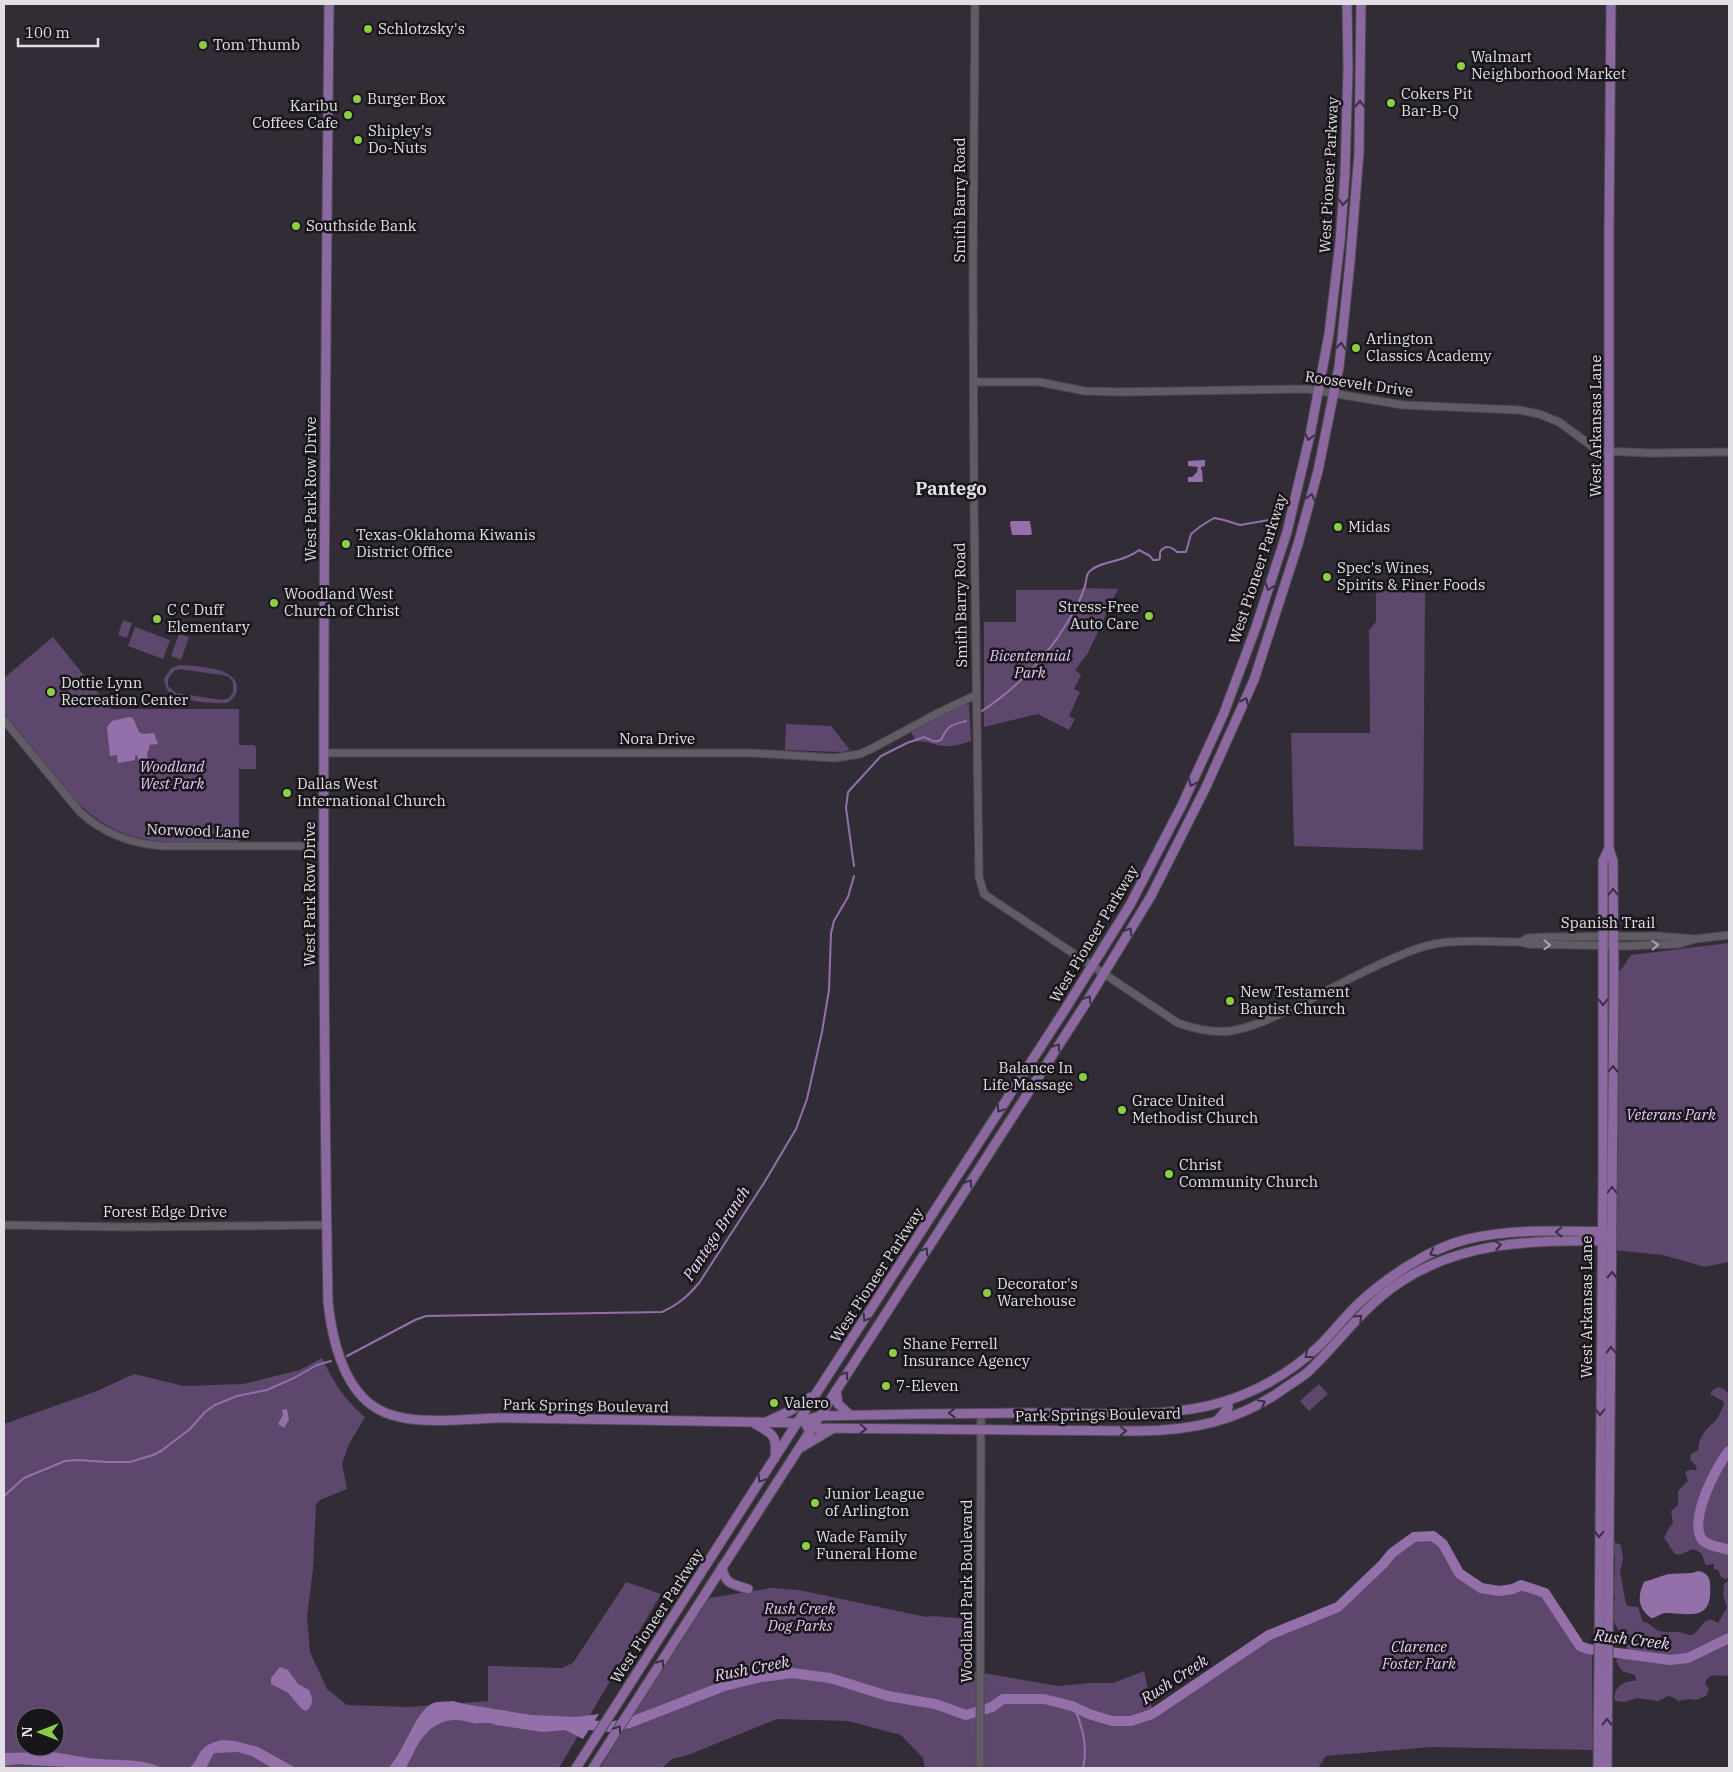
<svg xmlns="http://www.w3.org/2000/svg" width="1733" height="1772" viewBox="0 0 1733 1772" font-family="'IBM Plex Serif',serif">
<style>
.green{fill:#5e476c;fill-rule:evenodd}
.water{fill:#9470aa}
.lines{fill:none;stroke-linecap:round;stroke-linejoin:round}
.stream{stroke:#9470aa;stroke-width:2}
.river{stroke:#9470aa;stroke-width:10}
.minor-casing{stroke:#4e4952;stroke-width:9}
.major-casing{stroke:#4e4952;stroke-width:11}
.minor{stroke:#625b66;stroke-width:7}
.major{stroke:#8b68a0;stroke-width:9}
.oneway{stroke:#3a2f42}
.oneway2{stroke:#a8a3ac}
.poi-dot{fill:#8ace47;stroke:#18161a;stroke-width:2}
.labels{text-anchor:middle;stroke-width:5;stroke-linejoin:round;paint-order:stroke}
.poi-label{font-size:15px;fill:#e2dee5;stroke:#18161a;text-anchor:start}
.street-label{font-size:15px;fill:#e2dee5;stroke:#18161a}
.park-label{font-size:15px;font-style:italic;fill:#e5c7f8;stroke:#18161a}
.water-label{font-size:16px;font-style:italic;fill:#ead6f7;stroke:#18161a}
.quarter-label{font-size:18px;font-weight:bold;fill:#e2dee5;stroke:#18161a}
</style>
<rect width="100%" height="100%" fill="#322c36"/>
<path class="green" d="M1084 588 1118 589 1088 653 1075 670 1081 675 1074 689 1080 692 1069 716 1075 719 1069 730 1038 714 984 727V622H1016V590H1077Z
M1376 591 1425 592 1423 850 1294 846 1291 733H1370L1369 630 1376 622Z
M123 620 132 623 127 638 118 635Z
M135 627 170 640 163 659 128 646Z
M179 634 189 637 181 660 171 656Z
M53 637 111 709H239V745H254L256 747V769H239V842C175 842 126 851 77 802L4 713V678Z
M180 665C195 666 239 667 237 689 237 694 233 699 229 702 221 706 181 700 173 695 167 692 165 686 164 679L171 668ZM180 669 228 676 233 682V692L229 698 222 700 176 693 168 686V679L174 671Z
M964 703 969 704 971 741C962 744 953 747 943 746 934 745 926 740 916 742L910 729Z
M786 724 831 726 850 750 842 752 785 750Z
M1729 943V1262L1705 1267 1663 1255 1612 1250 1614 980 1631 955Z
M322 1358C334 1383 344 1399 365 1417L349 1444 342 1464 347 1489 320 1500 316 1504 313 1569 307 1617 310 1652 327 1689 347 1705 409 1707 488 1701V1666L562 1668 573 1663 626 1582 661 1594 559 1768H4V1424L97 1391 134 1374 184 1386 243 1384 300 1370ZM25 1717H55V1747H25Z
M1319 1384 1328 1394 1309 1411 1300 1401Z
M1718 1387 1724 1389 1729 1394V1578L1725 1579 1721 1577 1718 1570 1714 1569V1564L1706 1565C1702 1556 1704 1553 1693 1549 1671 1559 1678 1556 1664 1538L1669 1528 1673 1523 1671 1511 1678 1505V1491L1688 1481 1685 1472 1689 1470H1697L1696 1466 1690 1459 1691 1454 1698 1450C1699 1438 1704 1431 1713 1423 1718 1419 1721 1410 1724 1405L1723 1401 1710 1394 1713 1390Z
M1423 1536C1449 1537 1445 1559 1459 1573 1476 1590 1500 1596 1521 1585L1545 1593 1580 1646 1592 1650 1593 1750 1430 1747 1326 1756 1318 1768H925L923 1758 901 1735 848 1721 777 1719 688 1755 672 1759 662 1768H600L703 1599 771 1588 799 1590 926 1617 933 1616 970 1619 971 1671 1058 1686 1090 1683H1113L1144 1671 1153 1713 1269 1635 1338 1607 1383 1564 1392 1553 1414 1537Z
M1614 1542 1621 1545 1623 1559 1620 1571 1626 1604 1628 1606 1638 1607 1643 1622C1652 1623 1652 1629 1659 1631 1666 1633 1672 1631 1679 1632 1682 1632 1686 1635 1690 1635 1701 1635 1702 1611 1718 1623L1727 1608 1723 1595 1724 1584 1729 1580V1675C1719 1678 1710 1671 1705 1683L1709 1689 1706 1696 1696 1700 1689 1699 1679 1701 1672 1697 1668 1696 1658 1701 1637 1698 1625 1702 1616 1701 1614 1698C1615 1687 1624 1680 1635 1681L1636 1679 1635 1675 1622 1671 1616 1661 1618 1656 1627 1650V1647L1618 1640 1619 1631 1613 1620 1612 1606 1615 1598 1613 1592 1615 1569V1557L1612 1551V1544Z"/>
<path class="water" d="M1205 460V466L1201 467V470H1202L1203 482H1188V477H1192L1197 472 1198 467 1188 466V461Z
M1011 521H1030L1032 534 1030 535H1012L1010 523Z
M129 717 133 718 139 732 143 734 154 733 158 744 149 745V749L147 753 148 760 139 762 137 755 135 756V760L118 763 117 755 110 756 107 727 112 721Z
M287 1409 289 1420 284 1428 278 1424 283 1415 282 1410Z
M1698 1571C1705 1572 1709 1575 1710 1583 1713 1621 1693 1614 1666 1613 1660 1613 1657 1618 1651 1618 1638 1608 1637 1597 1644 1582L1668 1574 1692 1573Z
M280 1667 288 1670 298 1684 309 1690C313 1699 314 1705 306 1711L302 1709 287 1692 271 1684V1678Z
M453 1701 464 1704 531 1715 576 1717 599 1714 583 1739 565 1730 543 1732 496 1725C488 1721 481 1724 473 1723 467 1722 459 1719 453 1720 425 1723 417 1746 406 1768H388C404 1753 415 1711 433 1703 438 1701 447 1702 453 1701Z
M221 1740 235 1741 258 1747 296 1768H272L252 1756 238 1752 214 1753 206 1768H189C198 1761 196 1756 203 1749 207 1744 215 1742 221 1740Z
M52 1752C68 1754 83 1758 99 1759 121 1761 142 1758 162 1768H83L17 1764 4 1766V1753Z"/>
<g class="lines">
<path class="stream" d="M979 713C1014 690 1045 660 1067 623 1074 611 1084 595 1086 581 1087 577 1086 574 1090 571 1102 560 1123 563 1139 550L1150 556 1153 560H1158L1160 558V552C1165 545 1171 546 1177 552H1186L1191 534 1201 526 1214 518 1224 520 1240 525 1275 519
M854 866 846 808 848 792 881 756 907 743 924 737C930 740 935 743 941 740 948 725 951 725 966 721
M347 1356 415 1320 426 1316 662 1312C678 1305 688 1296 699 1283L764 1183 796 1129 807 1099 822 1032 829 990 831 933 834 921 848 897 854 876
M4 1496 24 1478 65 1461 79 1460 107 1462H130L153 1455 161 1451 190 1429 205 1412 215 1405 237 1396 267 1390 294 1378 317 1365 331 1361
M1074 1707C1083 1727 1088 1747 1083 1768"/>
<path class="river" d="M1729 1451C1716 1466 1690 1518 1701 1538 1705 1546 1721 1547 1729 1550
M579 1724 610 1727 629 1723 724 1686 762 1677 792 1673 830 1678 888 1696 935 1704 966 1715 992 1707 1003 1699H1044L1072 1706 1089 1714 1112 1721H1131L1152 1714 1269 1635 1338 1607 1383 1564 1392 1553 1414 1537 1433 1536 1443 1544 1459 1573 1481 1588 1499 1591 1513 1589 1521 1585 1545 1593 1580 1646 1588 1649 1670 1660 1688 1658 1729 1638"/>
<defs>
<path id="minor" d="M975 4 973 271 974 506 979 877 984 894 1178 1023C1195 1029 1213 1033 1230 1031 1256 1027 1282 1013 1305 1002 1342 983 1380 962 1419 948 1447 938 1491 942 1521 942L1528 944 1625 946 1679 944 1695 939
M974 382H1039L1085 391 1119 392 1307 389 1403 405 1519 410 1539 414 1559 422 1593 447 1602 451 1651 453 1729 452
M4 720 80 812C103 833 132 844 163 846H323
M324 753H752L835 758 860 754 871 749 938 713 976 695
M1521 942 1528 938 1545 937 1655 936 1695 939 1729 935
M4 1225 125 1227 326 1225
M980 1768 981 1413"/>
<path id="major" d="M329 4C325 436 320 869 328 1302 332 1338 342 1387 376 1408 408 1428 465 1418 502 1418 600 1419 699 1421 797 1423L819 1416C895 1414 972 1413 1049 1413 1108 1413 1169 1419 1226 1401 1260 1390 1292 1371 1318 1347 1332 1334 1344 1317 1358 1304 1387 1277 1430 1248 1468 1239 1514 1228 1565 1231 1612 1232
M836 1390 838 1404 850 1415
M768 1421 790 1411 811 1397
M1217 1421 1228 1408V1400
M755 1424C774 1434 777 1436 775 1458
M807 1427 811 1428 1136 1431C1192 1431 1239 1421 1285 1388 1293 1382 1303 1377 1310 1370 1340 1341 1364 1306 1399 1283 1461 1241 1534 1240 1607 1241
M802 1447 832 1429
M722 1567C725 1585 733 1584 748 1589
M576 1768 797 1423 1064 1011 1130 905 1182 805 1224 713 1256 627 1287 532 1310 435 1329 334 1340 242 1345 174 1348 69 1347 4
M593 1768 1086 1003 1151 896 1206 787 1254 680 1298 544 1318 471 1339 367 1350 262 1359 153 1361 4
M1598 1768 1603 1172V861L1609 848
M1607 1768 1614 980 1613 861 1609 848V229L1611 4"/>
</defs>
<use href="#minor" class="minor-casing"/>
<use href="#major" class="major-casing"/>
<use href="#minor" class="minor"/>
<use href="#major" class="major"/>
</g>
<defs><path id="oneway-chevron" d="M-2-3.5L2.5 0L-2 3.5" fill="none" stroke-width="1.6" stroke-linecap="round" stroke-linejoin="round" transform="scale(1.25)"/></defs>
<g class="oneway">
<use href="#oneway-chevron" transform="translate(1360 104) rotate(-89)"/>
<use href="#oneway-chevron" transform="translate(1343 202) rotate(94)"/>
<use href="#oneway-chevron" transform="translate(1341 346) rotate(-84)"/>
<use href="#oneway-chevron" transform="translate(1309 437) rotate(102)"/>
<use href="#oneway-chevron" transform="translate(1311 497) rotate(-75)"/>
<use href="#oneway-chevron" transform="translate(1269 587) rotate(109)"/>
<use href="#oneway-chevron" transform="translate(1245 701) rotate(-66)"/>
<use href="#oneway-chevron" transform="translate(1192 783) rotate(115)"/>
<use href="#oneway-chevron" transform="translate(1613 892) rotate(-91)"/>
<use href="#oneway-chevron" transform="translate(1129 931) rotate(-59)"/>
<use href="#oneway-chevron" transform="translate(1088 999) rotate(-59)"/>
<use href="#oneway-chevron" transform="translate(1603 1002) rotate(90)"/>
<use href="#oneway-chevron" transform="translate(1057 1047) rotate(-57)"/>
<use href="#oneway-chevron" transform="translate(1613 1069) rotate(-89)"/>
<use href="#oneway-chevron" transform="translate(1000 1109) rotate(123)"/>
<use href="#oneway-chevron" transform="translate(969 1183) rotate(-57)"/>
<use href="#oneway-chevron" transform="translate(1612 1190) rotate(-90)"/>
<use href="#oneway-chevron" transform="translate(1559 1232) rotate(179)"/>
<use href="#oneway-chevron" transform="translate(1498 1245) rotate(-9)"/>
<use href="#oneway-chevron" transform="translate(925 1251) rotate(-57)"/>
<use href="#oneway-chevron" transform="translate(1433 1253) rotate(153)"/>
<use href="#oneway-chevron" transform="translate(1612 1275) rotate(-89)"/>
<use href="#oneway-chevron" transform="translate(866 1318) rotate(123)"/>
<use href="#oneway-chevron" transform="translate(1359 1318) rotate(-44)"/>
<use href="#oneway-chevron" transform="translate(1611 1350) rotate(-90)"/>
<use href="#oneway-chevron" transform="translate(1308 1355) rotate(142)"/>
<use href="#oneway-chevron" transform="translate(845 1375) rotate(-57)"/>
<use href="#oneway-chevron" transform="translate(1262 1403) rotate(-29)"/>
<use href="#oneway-chevron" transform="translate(1600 1412) rotate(90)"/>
<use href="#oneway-chevron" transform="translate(952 1413) rotate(179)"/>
<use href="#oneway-chevron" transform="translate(863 1429) rotate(1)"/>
<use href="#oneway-chevron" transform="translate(1123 1431) rotate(1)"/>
<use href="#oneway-chevron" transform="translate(761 1479) rotate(123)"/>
<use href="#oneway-chevron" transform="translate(1599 1534) rotate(91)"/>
<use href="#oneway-chevron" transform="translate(661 1663) rotate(-57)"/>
<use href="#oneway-chevron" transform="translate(1607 1722) rotate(-89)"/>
<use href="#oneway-chevron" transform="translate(618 1729) rotate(-57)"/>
</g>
<g class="oneway2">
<use href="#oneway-chevron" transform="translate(1547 945) rotate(2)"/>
<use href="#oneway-chevron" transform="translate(1655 945) rotate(-3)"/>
</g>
<g class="poi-dot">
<circle cx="368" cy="29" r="5"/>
<circle cx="203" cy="45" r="5"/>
<circle cx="1461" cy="66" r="5"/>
<circle cx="357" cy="99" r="5"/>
<circle cx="1391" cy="103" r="5"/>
<circle cx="348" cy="115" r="5"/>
<circle cx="358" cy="140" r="5"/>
<circle cx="296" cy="226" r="5"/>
<circle cx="1356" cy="348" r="5"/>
<circle cx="1338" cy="527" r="5"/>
<circle cx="346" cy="544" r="5"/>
<circle cx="1327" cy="577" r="5"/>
<circle cx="274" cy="603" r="5"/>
<circle cx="1149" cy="616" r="5"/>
<circle cx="157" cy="619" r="5"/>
<circle cx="51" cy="692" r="5"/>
<circle cx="287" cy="793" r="5"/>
<circle cx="1230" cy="1001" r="5"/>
<circle cx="1083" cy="1077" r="5"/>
<circle cx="1122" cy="1110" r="5"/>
<circle cx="1169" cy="1174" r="5"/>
<circle cx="987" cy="1293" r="5"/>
<circle cx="893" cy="1353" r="5"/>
<circle cx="886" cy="1386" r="5"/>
<circle cx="774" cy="1403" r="5"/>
<circle cx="815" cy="1503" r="5"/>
<circle cx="806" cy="1546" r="5"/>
</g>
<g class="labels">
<g class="poi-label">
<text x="378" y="34">Schlotzsky's</text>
<text x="213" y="50">Tom Thumb</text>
<text x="1471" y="62">Walmart<tspan x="1471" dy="17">Neighborhood Market</tspan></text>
<text x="1401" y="99">Cokers Pit<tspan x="1401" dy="17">Bar-B-Q</tspan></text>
<text x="367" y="104">Burger Box</text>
<text x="338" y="111" text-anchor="end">Karibu<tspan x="338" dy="17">Coffees Cafe</tspan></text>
<text x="368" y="136">Shipley's<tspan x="368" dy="17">Do-Nuts</tspan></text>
<text x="306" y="231">Southside Bank</text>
<text x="1366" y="344">Arlington<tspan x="1366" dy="17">Classics Academy</tspan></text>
<text x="1348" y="532">Midas</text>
<text x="356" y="540">Texas-Oklahoma Kiwanis<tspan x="356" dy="17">District Office</tspan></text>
<text x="1337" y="573">Spec's Wines,<tspan x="1337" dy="17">Spirits &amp; Finer Foods</tspan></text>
<text x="284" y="599">Woodland West<tspan x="284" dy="17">Church of Christ</tspan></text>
<text x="1139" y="612" text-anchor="end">Stress-Free<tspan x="1139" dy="17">Auto Care</tspan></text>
<text x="167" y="615">C C Duff<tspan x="167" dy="17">Elementary</tspan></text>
<text x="61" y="688">Dottie Lynn<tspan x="61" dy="17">Recreation Center</tspan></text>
<text x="297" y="789">Dallas West<tspan x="297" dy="17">International Church</tspan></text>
<text x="1240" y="997">New Testament<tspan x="1240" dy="17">Baptist Church</tspan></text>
<text x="1073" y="1073" text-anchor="end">Balance In<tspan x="1073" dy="17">Life Massage</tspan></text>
<text x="1132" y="1106">Grace United<tspan x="1132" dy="17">Methodist Church</tspan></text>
<text x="1179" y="1170">Christ<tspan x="1179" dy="17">Community Church</tspan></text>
<text x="997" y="1289">Decorator's<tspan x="997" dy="17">Warehouse</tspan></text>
<text x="903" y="1349">Shane Ferrell<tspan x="903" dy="17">Insurance Agency</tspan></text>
<text x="896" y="1391">7-Eleven</text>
<text x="784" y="1408">Valero</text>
<text x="825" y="1499">Junior League<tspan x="825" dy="17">of Arlington</tspan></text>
<text x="816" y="1542">Wade Family<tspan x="816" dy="17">Funeral Home</tspan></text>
</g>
<g class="street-label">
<text transform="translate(1329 175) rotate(-87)" y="5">West Pioneer Parkway</text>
<text transform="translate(960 200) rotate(-90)" y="5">Smith Barry Road</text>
<text transform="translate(1359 384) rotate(8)" y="5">Roosevelt Drive</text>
<text transform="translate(1596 426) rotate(-90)" y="5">West Arkansas Lane</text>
<text transform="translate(311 489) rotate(-90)" y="5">West Park Row Drive</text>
<text transform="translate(1258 569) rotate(-72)" y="5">West Pioneer Parkway</text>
<text transform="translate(961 605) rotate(-91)" y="5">Smith Barry Road</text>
<text x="657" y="744">Nora Drive</text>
<text transform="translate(198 831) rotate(2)" y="5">Norwood Lane</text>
<text transform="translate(310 894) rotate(-90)" y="5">West Park Row Drive</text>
<text x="1608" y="928">Spanish Trail</text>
<text transform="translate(1094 934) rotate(-59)" y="5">West Pioneer Parkway</text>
<text x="165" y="1217">Forest Edge Drive</text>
<text transform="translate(877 1275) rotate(-57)" y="5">West Pioneer Parkway</text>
<text transform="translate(1587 1307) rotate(-90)" y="5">West Arkansas Lane</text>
<text transform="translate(586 1406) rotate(1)" y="5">Park Springs Boulevard</text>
<text transform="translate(1098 1415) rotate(-1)" y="5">Park Springs Boulevard</text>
<text transform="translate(967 1591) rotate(-90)" y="5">Woodland Park Boulevard</text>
<text transform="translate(657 1616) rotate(-57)" y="5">West Pioneer Parkway</text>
</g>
<g class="park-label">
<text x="1030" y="661">Bicentennial<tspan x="1030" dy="17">Park</tspan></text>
<text x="172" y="772">Woodland<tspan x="172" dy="17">West Park</tspan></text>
<text x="1671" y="1120">Veterans Park</text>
<text x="800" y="1614">Rush Creek<tspan x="800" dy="17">Dog Parks</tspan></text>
<text x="1419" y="1652">Clarence<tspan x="1419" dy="17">Foster Park</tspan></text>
</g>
<g class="water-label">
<text transform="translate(716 1233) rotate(-57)" y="6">Pantego Branch</text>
<text transform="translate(1632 1639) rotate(7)" y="6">Rush Creek</text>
<text transform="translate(752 1668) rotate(-11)" y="6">Rush Creek</text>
<text transform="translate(1174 1679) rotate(-33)" y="6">Rush Creek</text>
</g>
<g class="quarter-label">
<text x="951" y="495">Pantego</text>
</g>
</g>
<rect width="1733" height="1772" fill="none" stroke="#e2dee5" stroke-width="10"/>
<g transform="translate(40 1732) rotate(270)"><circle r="24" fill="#18161a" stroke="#69666b"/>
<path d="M0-4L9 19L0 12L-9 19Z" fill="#8ace47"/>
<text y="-8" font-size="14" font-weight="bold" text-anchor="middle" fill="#e2dee5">N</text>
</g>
<path d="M18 38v8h80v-8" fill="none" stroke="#e2dee5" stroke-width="2.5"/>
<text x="25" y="38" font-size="15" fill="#e2dee5" stroke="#18161a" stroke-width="4" paint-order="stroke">100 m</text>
</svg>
